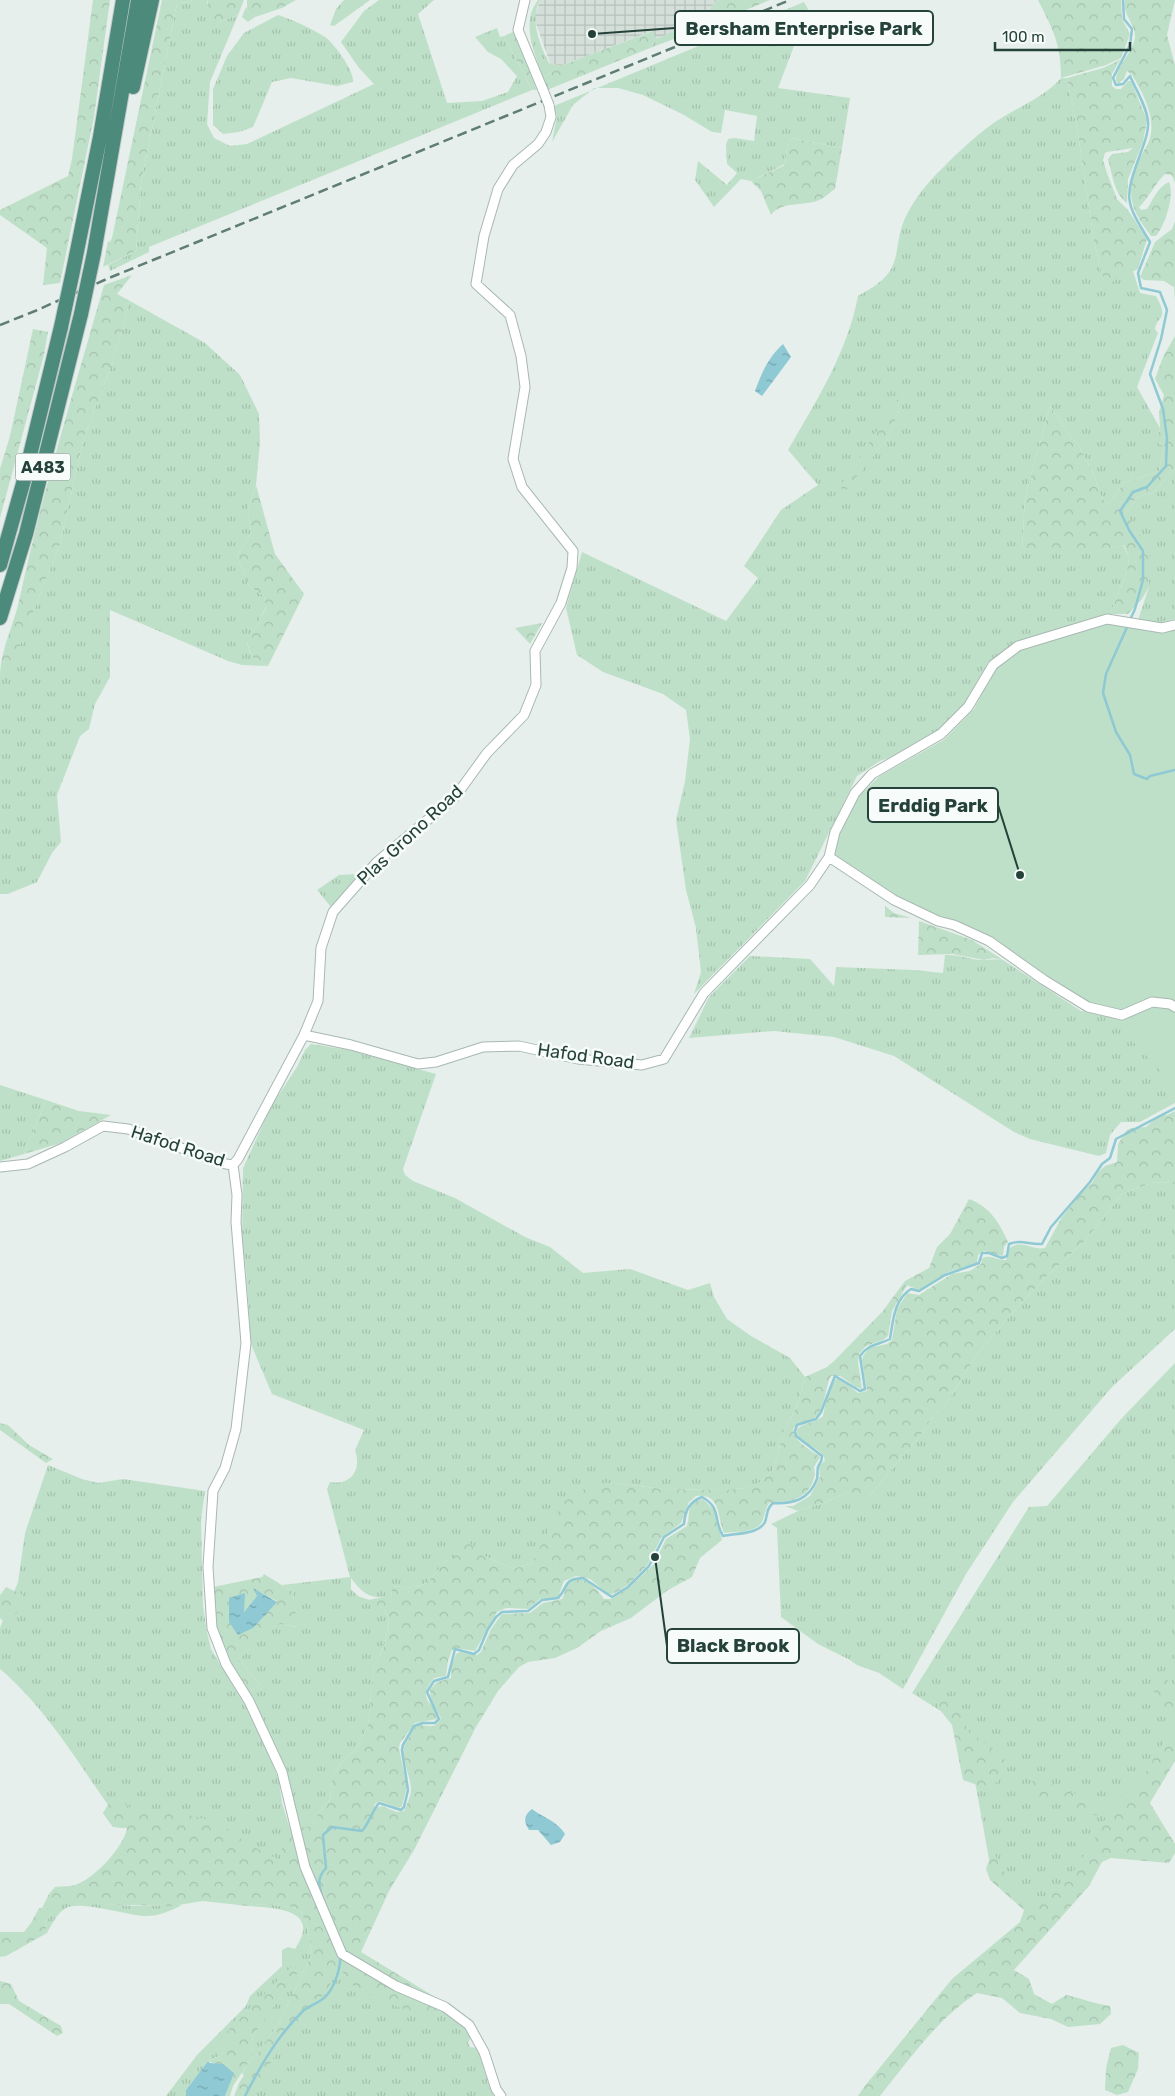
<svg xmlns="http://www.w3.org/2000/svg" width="1175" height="2096" viewBox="0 0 1175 2096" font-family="Rubik,sans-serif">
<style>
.industrial{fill:url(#industrial-grid)}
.grass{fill:url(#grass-tufts);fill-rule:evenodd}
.forest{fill:url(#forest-crowns);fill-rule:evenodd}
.green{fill:#bfe0c8}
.water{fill:url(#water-ripples)}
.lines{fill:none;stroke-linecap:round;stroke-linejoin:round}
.stream{stroke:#8ec9d4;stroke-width:2.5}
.minor-casing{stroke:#a8b8b2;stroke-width:11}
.trunk-casing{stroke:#c2cac8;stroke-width:16}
.minor{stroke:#fff;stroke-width:9}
.trunk{stroke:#4c8a7c;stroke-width:14}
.rail{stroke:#5f7d75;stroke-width:2.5;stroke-dasharray:10 5;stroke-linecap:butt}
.minor-bridge-casing{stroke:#a8b8b2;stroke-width:11;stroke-linecap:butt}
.trunk-bridge-casing{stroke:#c2cac8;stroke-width:16;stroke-linecap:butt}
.minor-bridge{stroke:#fff;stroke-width:9}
.trunk-bridge{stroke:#4c8a7c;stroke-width:14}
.labels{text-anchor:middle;stroke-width:5;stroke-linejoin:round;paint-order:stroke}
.shield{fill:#f7fbf9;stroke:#637a73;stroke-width:1}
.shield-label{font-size:16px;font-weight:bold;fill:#24423a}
.street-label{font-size:18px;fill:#24423a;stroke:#f7fbf9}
.leader{fill:none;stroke:#24423a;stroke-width:2}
.callout-dot{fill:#24423a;stroke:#f7fbf9;stroke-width:2}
.callout{fill:#f7fbf9;stroke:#24423a;stroke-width:2}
.callout-label{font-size:19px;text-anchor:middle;font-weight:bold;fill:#24423a}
</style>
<defs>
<pattern id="industrial-grid" width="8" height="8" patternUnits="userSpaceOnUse" patternTransform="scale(1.25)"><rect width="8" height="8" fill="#d4dfda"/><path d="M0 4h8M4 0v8" fill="none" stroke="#b6c1bc"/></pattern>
<pattern id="grass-tufts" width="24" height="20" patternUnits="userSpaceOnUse" patternTransform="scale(1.25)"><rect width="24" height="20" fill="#bfe0c8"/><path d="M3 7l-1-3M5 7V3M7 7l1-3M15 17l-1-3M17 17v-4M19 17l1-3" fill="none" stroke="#a4c1ad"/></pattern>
<pattern id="forest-crowns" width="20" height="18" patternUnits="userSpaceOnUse" patternTransform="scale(1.25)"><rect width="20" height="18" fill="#bfe0c8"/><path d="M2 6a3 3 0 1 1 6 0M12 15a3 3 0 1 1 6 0" fill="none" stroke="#a4c1ad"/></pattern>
<pattern id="water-ripples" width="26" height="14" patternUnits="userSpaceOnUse" patternTransform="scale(1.25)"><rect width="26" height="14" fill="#8ec9d4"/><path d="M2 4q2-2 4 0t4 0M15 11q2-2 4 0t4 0" fill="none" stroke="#74a5ad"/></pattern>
</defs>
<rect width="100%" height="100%" fill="#e6efeb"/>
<path class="industrial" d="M540 0H717L701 20 656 39 652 31 560 66 550 63 534 18Z"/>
<path class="grass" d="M192 0H208L207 3 217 22 238 15 210 82 207 124 214 138 230 146 247 144 374 84 359 68 341 42 364 11 379 0H434L418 14 447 103 482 101 508 92 517 76 501 59 488 52 475 37 497 28 500 37 504 36 532 90 149 247V252L110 271 108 265 136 251 141 183 177 3 191 2Z
M344 0H370L334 26 330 25 336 9Z
M538 0H540C529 19 540 45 549 63L560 66 543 78C535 53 520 24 538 0Z
M804 2 808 9 778 88 850 98 842 148 791 138 787 148 785 164 751 181 741 179 714 207 695 180 698 161 727 185 737 173 727 164 726 145 728 139 734 138 754 141 757 116 725 110 721 133 712 132 684 115 643 95 618 88H594L573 105 552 142 557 116 554 106Z
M246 7 247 11 255 17 248 22 242 17Z
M278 15C293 20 311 28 325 37 334 43 355 72 353 82L337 86 291 78 272 82 253 127 239 132 223 134 213 125V89L227 56 244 33Z
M672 32 676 36 687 34 650 48 656 39Z
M1061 78H1067L1078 134 1094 242 1105 284 1133 271 1140 293 1156 296C1159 302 1165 311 1161 317 1158 322 1156 322 1155 329L1158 333 1137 387 1160 428 1158 443 1164 446 1159 471 1124 483 1109 504 1102 499 1094 475 1078 444 1072 439 1050 406 1025 498 1022 551H1096L1123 545 1129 558 1127 572 1110 614 1016 642 988 662 964 705 937 731 900 754 880 761 857 776 805 881 694 994 701 972 696 928 686 890 676 820 685 781 690 739 686 710 663 694 603 672 577 655 566 608 582 552 726 621 758 578 744 566 781 510 818 485 788 450C817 400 847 353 858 296 868 290 878 285 886 276 899 262 896 243 902 226 908 209 918 195 930 181 950 160 972 138 995 122 1017 107 1044 98 1061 78ZM907 391 886 440 843 493 900 396Z
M130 301 205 343 240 375 259 414 260 442 256 485 248 509 251 533 237 556 249 586 264 596 266 607 247 644 252 657 268 666 242 665 228 661 110 610V677L95 704 89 729 80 736 57 795 61 842 52 853 37 882 8 894H0V678H7L60 544 84 437 112 364Z
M1175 469V619L1162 623 1138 620 1149 587 1126 513 1137 497 1152 493Z
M359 874 331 907 317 890 339 875Z
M945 955C959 954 970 960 983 960 990 960 995 959 1003 960L1081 1011 1125 1018 1175 1012V1103L1140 1122H1121L1110 1135 1106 1153 1099 1156 1030 1139 1014 1132 894 1056 834 1037 774 1031 689 1038 709 997 750 956 810 959 834 986 836 967 914 970 943 973Z
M311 1044 349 1050 436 1074 403 1169 405 1175 413 1181 455 1198 525 1237 550 1247 583 1273 630 1269 688 1290 710 1283 714 1297 727 1319 751 1336 790 1358 805 1377 797 1406 783 1433 774 1469 759 1483 746 1488 725 1490 663 1489 614 1483 536 1556 532 1563 513 1569 482 1555 444 1562C427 1586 422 1590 392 1586L391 1600C385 1597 382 1598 376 1597 365 1596 357 1586 351 1578V1589L358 1596 375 1602 384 1609 389 1621 385 1643 374 1667 368 1725 358 1747 341 1763 332 1778 330 1800 319 1812 312 1826 305 1849 285 1770 249 1692 260 1685 239 1659 267 1630 280 1624 296 1627 293 1592 282 1585 350 1577 327 1489 330 1482C351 1486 362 1470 355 1450L364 1430 272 1394 251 1344 246 1271 242 1240 243 1168 272 1105 297 1067 305 1050Z
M0 1085 46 1100 24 1154 0 1161Z
M1175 1182V1329L1112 1387 1013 1502 966 1574 903 1689 879 1673 857 1665 850 1660 818 1644 781 1617 777 1528 771 1524 798 1511 826 1502 847 1492 870 1496C886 1475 903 1456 920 1436 929 1425 929 1417 942 1410L978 1353 1012 1313 1047 1276 1084 1242 1122 1194 1151 1183Z
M1175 1363V1747L1043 1920 1024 1905 989 1859 974 1776 960 1723 912 1693 1029 1507 1047 1506 1121 1419Z
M48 1465 82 1479 98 1483 123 1479 205 1491 201 1519 203 1606 207 1632 211 1649 252 1717 268 1751 279 1781 282 1803 290 1829 285 1877 127 1828 113 1827 103 1813 108 1805C75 1758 44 1706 0 1669V1628L18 1582 25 1533Z
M49 1894 54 1901 135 1906 182 1905C170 1911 160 1916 146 1916 128 1916 81 1900 66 1908 57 1913 52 1924 47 1933L45 1923 51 1914 42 1908Z
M262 1904 293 1907 301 1912 307 1926 312 1954 279 2023 261 2048 244 2076 242 2073 253 2056 251 2048 253 2036 296 1974 224 2043V2051L221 2055 208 2061 186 2090V2096H166L197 2055 246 2006 250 1996 282 1966V1950L288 1947 295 1949C322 1909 276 1908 248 1906Z
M332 1963 450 2015 466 2028 472 2036 468 2043 470 2047 478 2048 488 2083 494 2096H241Z"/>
<path class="forest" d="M93 0H110L94 117 60 283 43 285 47 248 0 215V210L68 176 72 159Z
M162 0H192L191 2 177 3 141 183 136 251 103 267 108 241 110 242 112 238Z
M208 0H244L238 15 217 22 207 18Z
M247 0H296L282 8 255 17 247 11Z
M717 0H770L687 34 676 36 672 32 701 20Z
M1038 0H1121L1122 19 1130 34 1121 58 1106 65 1061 78C1061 43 1053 30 1038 0Z
M1125 0H1175L1167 35 1175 65V183L1172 175 1165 174C1156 182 1146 202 1139 207L1141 210 1147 209C1153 200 1158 186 1169 182 1175 195 1165 225 1156 236H1151C1129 207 1125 193 1140 158 1144 149 1150 143 1151 133 1154 114 1142 91 1132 75L1127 71 1124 79 1119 83 1116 81C1115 68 1133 52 1135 38 1136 24 1122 15 1125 0Z
M653 31 656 39 650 48 547 90 543 78 560 66Z
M513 32H514L537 90H532L504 36Z
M1120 60 1112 74V86L1116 89H1121L1128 81H1131L1147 120 1143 142 1128 179 1127 203C1114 194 1112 173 1108 159L1112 154 1128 152 1133 148 1107 152 1105 153 1103 160 1107 173 1117 199 1128 210 1147 239 1138 269 1105 285 1094 242 1078 134 1067 78 1103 68Z
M791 138 842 148 835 189C829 193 823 199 817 201 802 206 782 201 771 215L761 191 751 181 785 165 787 148Z
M1175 221V299L1174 287 1164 281 1144 280 1140 277 1155 242 1172 229Z
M132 275 117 294 130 301 112 364 84 437 60 544 7 679 0 678C0 651 13 627 19 601 42 494 74 390 104 285Z
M33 329 48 332 44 355 0 518V469L10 436Z
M1175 336V469L1152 493 1137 497 1126 513 1150 551 1149 587 1142 599 1128 614H1110L1127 572 1129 558 1124 545 1096 551H1022L1025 498 1050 406 1072 439 1078 444 1094 475 1102 499 1109 504 1124 483 1159 471 1164 446 1157 443 1160 428 1159 413 1164 395 1155 379 1163 357Z
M908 390 886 440 843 494 841 485 900 396Z
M256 485 275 554 304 594 268 666 252 657 247 643 266 608 264 596 249 586 237 556 251 533 248 509Z
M542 623 530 644 515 628Z
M885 906 894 913 911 918 885 917Z
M919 921 972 940 1003 960 993 958 984 960 952 954 918 955Z
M46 1100 79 1111 111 1115 61 1143 24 1154Z
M1175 1111V1182L1151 1183 1122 1194 1084 1242 1047 1276 1012 1313 978 1353 942 1410C929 1417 929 1425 920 1436 903 1456 886 1475 870 1496L855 1497 847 1492 826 1502 798 1511 785 1506H793L810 1496 820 1477 819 1467 825 1460C822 1446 798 1446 797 1432 796 1424 815 1424 823 1416L827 1395 836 1379H841L858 1393 867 1391 862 1361 863 1356 869 1348 887 1344 892 1340 897 1309 907 1293 919 1295 952 1274 970 1271 982 1263 981 1259C991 1253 997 1261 1006 1260L1009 1249C1021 1238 1032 1251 1045 1248L1062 1217 1084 1190 1092 1183 1098 1172 1105 1166 1117 1162 1118 1144 1126 1131 1132 1128 1146 1127 1159 1115H1167Z
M969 1199C990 1207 999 1222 1008 1242L1004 1247 1003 1256 984 1251 978 1255 977 1263 948 1272 921 1289H916L907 1285 892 1311 888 1336 883 1340 866 1346 859 1354 858 1362 862 1389 856 1387 840 1376H831L829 1380C825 1392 824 1414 811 1420 803 1423 798 1422 793 1429 795 1443 810 1449 820 1457L814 1467 815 1475 812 1484 806 1493 794 1500 769 1503C765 1509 765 1516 762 1522 754 1534 736 1531 724 1533 717 1518 722 1493 696 1496L689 1502 681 1523 661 1538 648 1564 629 1584 617 1592 609 1595 590 1579 576 1576 564 1581 558 1597 540 1599 528 1609 506 1608 497 1612 475 1651 457 1648 452 1650 448 1661 446 1676 434 1678C414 1703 438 1702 437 1719L415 1723 400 1743 399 1748 407 1787 402 1806 399 1808 379 1801 374 1805 376 1808 382 1806 397 1812 404 1811C407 1804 411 1796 411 1789 411 1777 400 1756 405 1745 406 1743 413 1730 414 1728 424 1720 434 1734 441 1718L431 1702 430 1690 437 1682 451 1678V1667L456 1654 460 1652 477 1655 481 1652 491 1629 502 1614 530 1613 543 1603 562 1599C565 1595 564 1588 568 1584 579 1570 598 1589 604 1599H611L630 1587 654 1564 666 1539 687 1526C691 1513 685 1503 703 1499L714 1510 722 1540 700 1558 692 1577 668 1590 631 1618 601 1631 577 1648 555 1658 528 1662 519 1667 498 1691 476 1727 414 1850 389 1891 361 1952 440 2000 441 2011 429 2017C410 2013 372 1997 354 1986 346 1981 347 1971 336 1969L327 1993 302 2010 296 2035 280 2049 272 2060 254 2096H234L239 2083 261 2048 279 2023 312 1954 307 1926 301 1912 293 1907 262 1904 248 1906 203 1901 172 1906 74 1904 54 1901 49 1894 55 1887C61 1886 69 1887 75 1885 94 1879 124 1847 127 1828L113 1827 103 1813 110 1802 121 1803 151 1816 173 1811 220 1823 246 1843 280 1860 284 1837 290 1829 312 1826 319 1812 330 1800 332 1778 341 1763 358 1747 368 1725 374 1666 385 1644 389 1621 384 1609 368 1600 384 1597 391 1599 392 1586C422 1590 427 1586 444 1562L454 1560 453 1544 464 1537 482 1555 513 1569 532 1563 563 1502 580 1491 599 1483H614L663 1489 725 1490 746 1488 759 1483 774 1469 783 1433 797 1406 805 1377 827 1367 834 1361 882 1312 905 1281 929 1268 937 1247 950 1234Z
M0 1423 8 1425 29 1445 53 1459 46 1463 0 1430Z
M264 1574 293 1592 297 1627 280 1624 268 1630 239 1659 260 1685 249 1692 226 1653 216 1625 213 1587 262 1577ZM254 1589 277 1601 229 1622 243 1613 257 1596Z
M6 1587 23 1595 17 1613 3 1621 0 1618V1595Z
M1164 1676 1175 1689V1726L1153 1690Z
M943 1701 962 1708 967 1731 1003 1755 1007 1773 988 1789 963 1780 952 1725 937 1706Z
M1175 1727V1761L1150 1803 1175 1844V1853L1169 1863 1111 1858 1102 1862 1089 1886 1014 1970 1029 1979 1034 1994 1052 2004 1066 1995C1081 1998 1095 2004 1110 2006L1111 2014 1100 2024 1068 2027 1051 2019 1020 2013 1002 1998 977 1993C937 2019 909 2060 880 2096H858L864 2087 952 1979 1020 1922 1024 1910 990 1880 986 1869 993 1849 999 1864 1018 1894 1040 1904 1070 1876 1093 1842 1114 1802 1139 1784 1167 1736Z
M1035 1777 1100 1804V1817L1053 1801 1025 1795Z
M39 1908 51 1909V1914L45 1923 47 1933 6 1956 0 1957V1932H24L31 1923Z
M293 1965 296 1969 297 1974 253 2036 251 2048 253 2056 233 2086 230 2096H225L233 2073 231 2070 208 2061 221 2055 224 2051V2043L221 2038Z
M0 1981 11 1984 19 2001 61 2026 63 2033 57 2036 9 2004H0Z
M1123 2045 1139 2053 1138 2069 1128 2092 1117 2095 1105 2090 1106 2068 1111 2048Z"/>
<path class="green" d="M1106 624 1162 633 1175 630V1087L1130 1038 1087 1003 991 938 937 917 893 895 835 855 837 832 859 796 880 776 945 739 974 709 996 667 1019 651Z"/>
<path class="water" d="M783 344 791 357 762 396 755 391C762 372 768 358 783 344Z
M253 1588 277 1602 253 1628 238 1635 229 1622V1598L245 1593 244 1612 257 1596Z
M532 1809C544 1818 557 1821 565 1834L560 1842 551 1845 538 1830H529C523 1821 524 1815 532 1809Z
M208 2061 210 2063 223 2064 234 2073 225 2096H186V2090Z"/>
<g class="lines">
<path class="stream" d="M1123 0 1124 19 1132 29 1130 45 1113 78 1116 85 1123 84 1130 76C1136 90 1147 107 1148 122 1149 132 1144 144 1141 152 1124 199 1124 200 1150 242L1138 273 1141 288 1160 292 1167 310 1161 339 1150 374 1163 409 1167 438 1166 466 1147 487 1133 492 1120 511 1129 530 1143 551V580L1135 609 1130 620
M1128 625 1106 674 1103 693 1116 732 1130 755 1134 774 1147 779 1150 776 1175 770
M323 1899C319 1886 316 1879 326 1868L323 1835 332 1827 362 1831C370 1822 372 1811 379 1803L401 1810 404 1807 408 1790 402 1750 403 1745 414 1726 423 1723H435L439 1719 427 1692 434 1681 448 1677 455 1649 474 1654 479 1650 488 1629 496 1617 502 1612 528 1611 542 1600 558 1598C569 1587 562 1579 583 1578L612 1597 628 1587 649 1566 664 1537 684 1524C685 1511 689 1502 702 1497 722 1508 713 1521 723 1536 735 1533 758 1535 765 1522 768 1514 766 1509 773 1503 793 1504 809 1500 817 1479 818 1475 817 1471 818 1467 820 1463 822 1462 822 1456L796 1436 795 1431 797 1425 816 1419 821 1412 835 1376 860 1391 865 1389 860 1356C868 1344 878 1345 890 1339 893 1321 894 1299 911 1289L919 1291 945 1275 979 1263 982 1253H989L1002 1258 1007 1256 1009 1244C1022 1239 1029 1245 1042 1244L1051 1227 1090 1182 1102 1164 1110 1158 1116 1139 1175 1108
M245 2096C261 2065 278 2035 303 2011 310 2005 320 2003 326 1996 334 1988 341 1968 340 1957"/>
<defs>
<path id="minor" d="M525 0 518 30 543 90
M829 857 894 900 938 921 954 925 989 941 1044 980 1088 1007 1122 1015 1152 1002 1170 1004 1175 1007
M304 1035 351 1045 418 1064 436 1062 483 1047 519 1046 578 1059 642 1065 664 1059 704 993 810 885 829 857 835 832 855 793 872 774 941 734 968 707 993 665 1018 646 1107 619 1162 628 1175 625
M233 1165 237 1195 236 1222 246 1343 236 1429 225 1468 213 1491 208 1567 212 1628 226 1664 249 1701 282 1772 305 1867 342 1954 396 1986 445 2007 469 2025 484 2052 496 2089 501 2096
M0 1167 28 1164 65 1147 103 1126 128 1129 226 1164 233 1165 238 1159 304 1035 318 1001 321 948 333 912 377 862 455 797 487 753 524 715 536 685 535 651 561 603 572 568 573 551 522 487 513 459 525 387 521 356 510 315 476 284 484 236 498 189 513 165 538 144 546 132 551 117 549 105"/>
<path id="trunk" d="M133 87 152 0
M94 253 138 0
M73 271 100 137 123 0
M0 565 24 480 61 327
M0 618 26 534 81 314"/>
</defs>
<use href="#minor" class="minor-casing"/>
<use href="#trunk" class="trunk-casing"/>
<use href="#minor" class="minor"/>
<use href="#trunk" class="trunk"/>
<path class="rail" d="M0 325 35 311 109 278 790 0"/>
<defs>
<path id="minor-bridge" d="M543 90 549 105"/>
<path id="trunk-bridge" d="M81 314 94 253
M61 327 73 271"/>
</defs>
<use href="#minor-bridge" class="minor-bridge-casing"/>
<use href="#trunk-bridge" class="trunk-bridge-casing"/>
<use href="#minor-bridge" class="minor-bridge"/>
<use href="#trunk-bridge" class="trunk-bridge"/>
</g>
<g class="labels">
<rect class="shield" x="15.5" y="453.5" width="55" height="27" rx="4"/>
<g class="shield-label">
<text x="43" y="473">A483</text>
</g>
<g class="street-label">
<text transform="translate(410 835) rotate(-43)" y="6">Plas Grono Road</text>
<text transform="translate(586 1056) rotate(8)" y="6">Hafod Road</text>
<text transform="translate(178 1146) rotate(18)" y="6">Hafod Road</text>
</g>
</g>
<path class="leader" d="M592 34L675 28M1020 875L998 805M655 1557L667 1646"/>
<g class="callout-dot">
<circle cx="592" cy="34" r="5"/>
<circle cx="1020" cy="875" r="5"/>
<circle cx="655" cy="1557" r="5"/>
</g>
<g class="callout">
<rect x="675" y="11" width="258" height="34" rx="5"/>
<rect x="868" y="788" width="130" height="34" rx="5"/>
<rect x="667" y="1629" width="132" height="34" rx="5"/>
</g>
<g class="callout-label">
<text x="804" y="35">Bersham Enterprise Park</text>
<text x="933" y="812">Erddig Park</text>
<text x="733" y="1652">Black Brook</text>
</g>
<path d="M995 42v8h135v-8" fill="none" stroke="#24423a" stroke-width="2.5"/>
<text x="1002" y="42" font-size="15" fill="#24423a" stroke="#f7fbf9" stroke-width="4" paint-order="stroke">100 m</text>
</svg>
